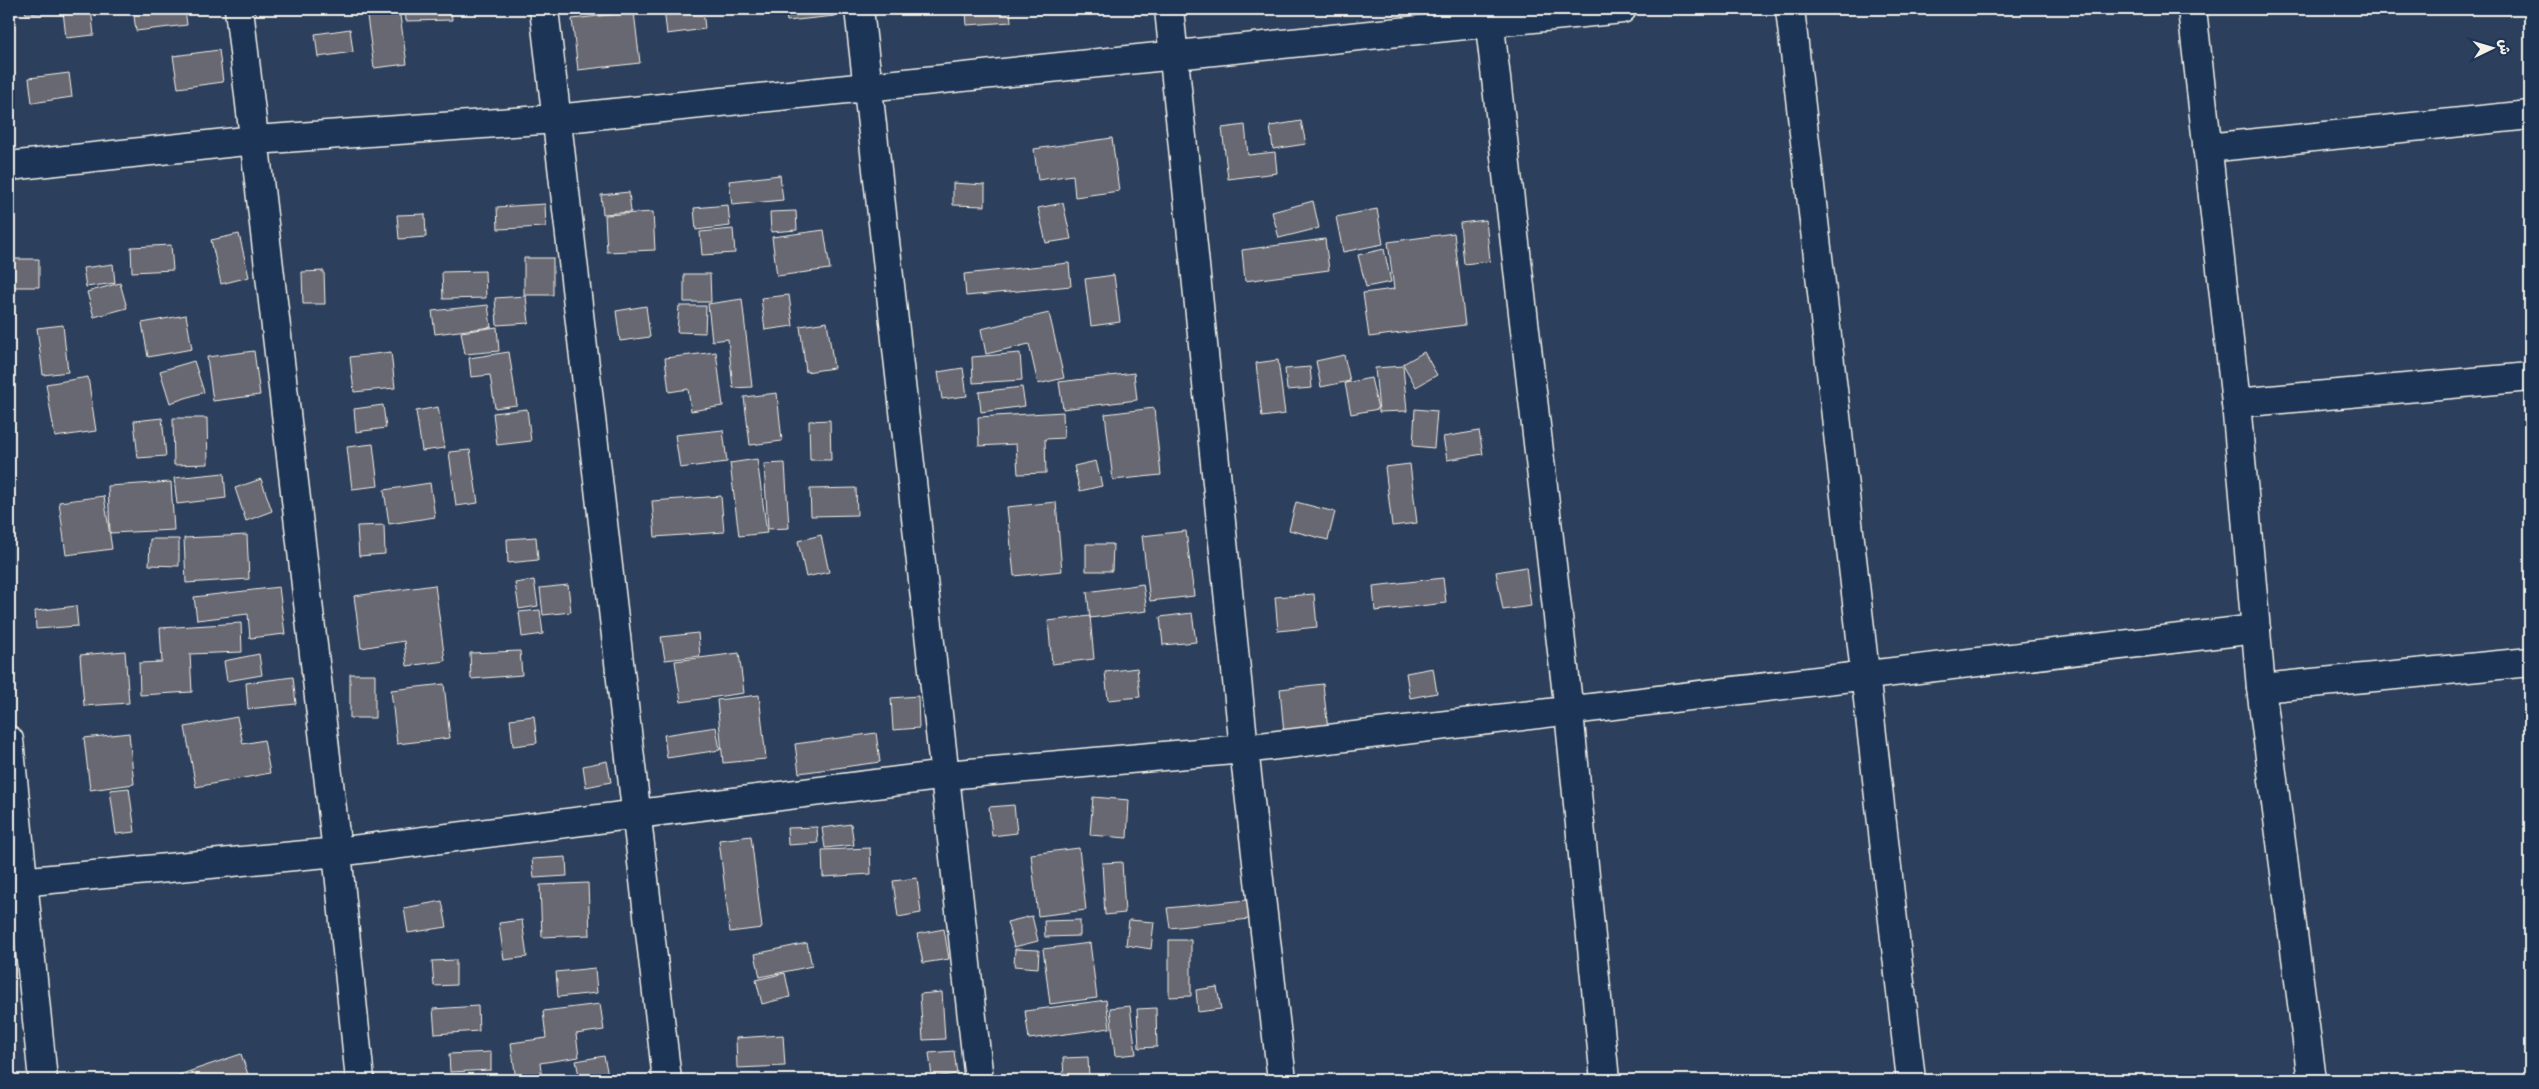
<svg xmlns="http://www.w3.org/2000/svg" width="2539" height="1089" viewBox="0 0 2539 1089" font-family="Pangolin,'Playpen Sans Arabic',sans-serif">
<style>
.building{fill:#686872;stroke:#f4f1e8}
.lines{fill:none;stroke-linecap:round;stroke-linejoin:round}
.street-casing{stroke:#f4f1e8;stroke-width:31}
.secondary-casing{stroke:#f4f1e8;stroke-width:31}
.street{stroke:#1d3557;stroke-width:28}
.secondary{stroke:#1d3557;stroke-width:28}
</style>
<rect width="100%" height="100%" fill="#2c3f5c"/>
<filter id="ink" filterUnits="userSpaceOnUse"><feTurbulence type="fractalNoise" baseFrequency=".02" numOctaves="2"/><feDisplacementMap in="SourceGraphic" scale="10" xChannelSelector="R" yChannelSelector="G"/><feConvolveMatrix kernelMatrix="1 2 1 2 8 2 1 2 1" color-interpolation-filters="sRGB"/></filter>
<g filter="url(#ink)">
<path class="building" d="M25 9H91L94 35 66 38 63 11 26 14Z
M133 9H185L187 25 136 31Z
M366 9H399L407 64 374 68Z
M405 9H451L452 20 406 21Z
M664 9H703L705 29 667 34Z
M785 9H834L835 16 787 21Z
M1010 9 1011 22 967 25 966 12Z
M634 12 640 63 578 70 572 19Z
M350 29 353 52 318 57 315 34Z
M219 50 223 82 178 88 173 56Z
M69 73 72 97 32 103 29 78Z
M1301 121 1306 144 1273 149 1270 126Z
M1245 125 1248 155 1275 152 1277 173 1228 179 1222 128Z
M1112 138 1119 191 1075 197 1073 175 1038 180 1034 149Z
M780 175 783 200 732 205 729 181Z
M953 183 985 185V206L953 205Z
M629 192 631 212 603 214 601 195Z
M1313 201 1319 228 1279 238 1272 212Z
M1063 203 1071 239 1046 243 1038 208Z
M545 204 546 227 498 229 497 207Z
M728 205 730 226 696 230 694 208Z
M1377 209 1383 244 1343 252 1336 217Z
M796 211 797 230 771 232 770 212Z
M653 212 655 250 607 252 605 215Z
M425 214 426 237 399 239 397 215Z
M1486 220 1490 261 1464 264 1460 223Z
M733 229 735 253 702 255 700 232Z
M824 230 830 269 777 276 772 237Z
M1454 233 1465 325 1369 337 1363 293 1394 289 1388 242Z
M239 234 249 277 221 284 211 240Z
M1325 239 1329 270 1245 281 1242 250Z
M171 245 173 270 132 272 131 247Z
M1384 249 1391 282 1366 287 1358 255Z
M524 258H553V295H524Z
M9 259H39V287H9Z
M1069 263 1071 286 966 296 964 274Z
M113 264 115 283 86 287 83 268Z
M324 271 325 304H303L302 272Z
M485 271 486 298 443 299 442 272Z
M684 274H710L711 302H684Z
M1114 275 1120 322 1091 326 1085 279Z
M120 283 127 308 94 317 87 292Z
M789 295 793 326 765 330 761 298Z
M526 296 529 323 497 325 495 298Z
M742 299 752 387 733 388 728 339 712 341 708 304Z
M488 305 491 327 435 334 432 311Z
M646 306 650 337 620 341 616 311Z
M679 306H706L705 333 677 332Z
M1049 313 1064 378 1038 384 1029 344 986 354 981 329Z
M186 315 192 349 148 357 142 323Z
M827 322 834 368 806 372 800 326Z
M63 325 68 372 43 375 37 328Z
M497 327 499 351 465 354 461 332Z
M254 351 260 395 213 401 207 357Z
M391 352 395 388 354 392 350 357Z
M509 352 517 405 495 408 490 375 471 377 469 358Z
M716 352 723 406 691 411 688 389 669 392 665 358Z
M1424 352 1437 375 1416 387 1403 364Z
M1020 353 1022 380 973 383 972 357Z
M1344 355 1350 381 1321 387 1316 361Z
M1278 360 1285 414 1262 417 1256 363Z
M194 361 204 392 170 403 160 371Z
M1403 366 1407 411 1379 412 1375 368Z
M1310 367 1312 388 1287 390 1285 369Z
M963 368 967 396 942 399 938 372Z
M1134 373 1137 400 1063 409 1059 382Z
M88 377 96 431 55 437 46 384Z
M1371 378 1378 409 1351 414 1345 383Z
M1022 387 1025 406 981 412 979 392Z
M777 393 782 441 750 445 744 397Z
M383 405 386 428 356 432 354 409Z
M438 407 445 448 422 451 416 411Z
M1154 408 1161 475 1113 480 1105 414Z
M527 409 531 441 497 445 493 413Z
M1415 409 1437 411 1434 448 1413 446Z
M1063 412 1064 438 1045 439 1046 473 1018 474 1016 444 979 446 978 417Z
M162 418 166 456 138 458 134 421Z
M173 418H207L208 464 174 465Z
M830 420 831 460H810L809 421Z
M723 430 727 462 680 468 675 435Z
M1479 431 1483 454 1447 460 1443 437Z
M373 444 378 486 352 489 347 447Z
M470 450 478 503 456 506 449 452Z
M757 459 767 533 739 536 730 463Z
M1096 461 1102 486 1080 491 1074 466Z
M785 463 789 528 768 529 764 464Z
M1410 464 1417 523 1392 526 1385 467Z
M224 473 226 498 177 504 174 478Z
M261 479 272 511 246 521 235 488Z
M171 482 174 530 110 533 108 486Z
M430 483 435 517 389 524 384 490Z
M856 488 857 515 811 516 810 489Z
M104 496 112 549 66 555 59 502Z
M721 496 724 532 655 537 652 501Z
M1056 502 1062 571 1014 576 1007 507Z
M1296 502 1335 512 1328 540 1289 530Z
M384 525 385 554 359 556 357 526Z
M1186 531 1194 596 1150 601 1142 536Z
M247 535 249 579 186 583 184 538Z
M821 535 829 572 806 577 798 541Z
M536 537 538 560 508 563 507 539Z
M150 539H179V566L149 565Z
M1086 544H1113L1112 571H1086Z
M1526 567 1531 606 1503 610 1496 572Z
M1443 578 1446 603 1375 611 1373 586Z
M534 580 538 606 519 609 515 583Z
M1143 584 1147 611 1090 618 1087 592Z
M435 585 445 661 407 666 404 641 361 648 354 596Z
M568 585 571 612 543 615 540 588Z
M279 587 285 634 250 638 248 614 197 620 194 597Z
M1314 594 1317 627 1278 631 1275 597Z
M76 606 78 626 36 629 35 611Z
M540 610 543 634 522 637 519 612Z
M1192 613 1196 642 1163 645 1160 617Z
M1090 616 1094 659 1052 664 1048 621Z
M241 623 242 652 190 654 192 692 140 695 139 663 162 662 160 628Z
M698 633 700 656 665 660 661 637Z
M125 651 129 703 84 706 80 655Z
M520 651 522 675 471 679 470 653Z
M739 653 744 693 681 702 675 661Z
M259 654 262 675 227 681 224 661Z
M1137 668 1140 697 1108 700 1105 672Z
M1433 668 1437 693 1410 698 1406 673Z
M350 674H375V718H350Z
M293 677 296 704 248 709 246 683Z
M444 684 450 738 397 744 391 690Z
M1323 684 1328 730 1284 734 1280 689Z
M759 695 766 759 723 763 717 700Z
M918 696 919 728 893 730 891 698Z
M534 716 537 743 513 746 510 719Z
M237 717 243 744 264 740 270 773 196 787 185 727Z
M716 727 720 750 667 758 664 735Z
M129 733 134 784 90 790 84 738Z
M876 733 880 762 799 773 795 744Z
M607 761 611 782 586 787 583 766Z
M129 788 135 832 116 834 110 790Z
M1093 797 1129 800 1127 838 1090 835Z
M1014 805 1017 833 992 836 989 807Z
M851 824 854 845 825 848 822 828Z
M817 827 818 843 788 845 787 828Z
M751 836 762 928 730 932 719 840Z
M870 848 871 874 823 877 822 850Z
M1079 848 1086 910 1038 916 1031 854Z
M566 857 567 876 534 878 532 859Z
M1122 862 1125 913 1105 915 1102 863Z
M917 878 921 913 898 917 893 881Z
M588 883 590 935 542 937 540 885Z
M1247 900 1249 919 1170 928 1167 908Z
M442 901 447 927 408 933 404 908Z
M1032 916 1038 941 1014 947 1007 922Z
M522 920 527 957 504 960 499 923Z
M1080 920V936L1045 937 1044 921Z
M1129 920 1154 922 1151 949 1126 945Z
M944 929 949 959 923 963 917 934Z
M1169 940H1191V996L1169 997Z
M807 943 812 966 760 977 755 954Z
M1090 943 1097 998 1050 1004 1043 949Z
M1015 949 1039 950 1038 968 1014 966Z
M456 960V985L434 986 432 961Z
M595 968 597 993 558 997 556 972Z
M785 973 790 997 762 1004 756 980Z
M1217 987 1221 1009 1198 1012 1196 990Z
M942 992 945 1039 923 1040 920 994Z
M1106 1000 1110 1028 1029 1039 1025 1011Z
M600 1004 604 1030 576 1034 579 1057 540 1063 542 1080H516L511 1043 546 1038 543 1011Z
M478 1006 479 1031 435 1034 433 1009Z
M1130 1006 1136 1054 1115 1056 1110 1008Z
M1156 1008 1157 1047 1139 1048 1137 1009Z
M783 1035 785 1066 737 1068 736 1038Z
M954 1051 957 1074 932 1077 929 1053Z
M491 1052V1070L450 1072 449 1054Z
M241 1054 250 1080 167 1079Z
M604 1056 609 1080H580L576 1061Z
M1088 1057 1089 1078 1114 1077 1115 1080H1064L1063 1058Z"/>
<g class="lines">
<defs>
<path id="street" d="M239 9 337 852 360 1080
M544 9 667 1080
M859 9 979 1080
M1169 9 1244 749 1282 1080
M1488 9 1569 712 1605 1080
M1790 9 1911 1080
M2207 148 2530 115
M9 166 255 140 556 119 1622 9
M2236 403 2530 377
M2261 688 2530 662
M9 740 43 1080
M9 883 337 852 946 775 1244 749 2256 629"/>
<path id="secondary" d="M2192 9 2236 403 2261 688 2312 1080"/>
</defs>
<use href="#street" class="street-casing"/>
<use href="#secondary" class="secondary-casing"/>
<use href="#street" class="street"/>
<use href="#secondary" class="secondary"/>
</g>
</g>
<rect width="2539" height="1089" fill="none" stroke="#1d3557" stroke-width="30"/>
<rect x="15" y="15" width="2509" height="1059" fill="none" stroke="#f4f1e8" stroke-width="2" filter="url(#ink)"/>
<g transform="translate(2492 48) rotate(85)" stroke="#1d3557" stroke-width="4" paint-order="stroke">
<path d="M0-4L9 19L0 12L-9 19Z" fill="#f4f1e8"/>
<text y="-8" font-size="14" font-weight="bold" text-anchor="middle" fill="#f4f1e8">ش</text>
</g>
</svg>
